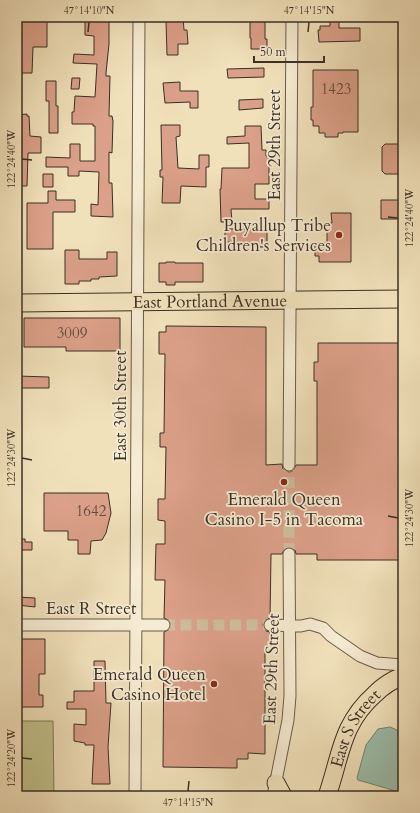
<svg xmlns="http://www.w3.org/2000/svg" width="420" height="813" viewBox="0 0 420 813" font-family="Cardo,serif">
<style>
.green{fill:#c2c18b;stroke:#7e7858}
.water{fill:#9bbeab;stroke:#748575}
.building{fill:#dba089;stroke:#3a3025}
.lines{fill:none;stroke-linecap:round;stroke-linejoin:round}
.minor-tunnel{stroke:#ccbe9d;stroke-width:11;stroke-dasharray:11 5.5;stroke-linecap:butt}
.minor-casing{stroke:#685c4a;stroke-width:13}
.primary-casing{stroke:#3a3025;stroke-width:19}
.minor{stroke:#f6ecd3;stroke-width:11}
.primary{stroke:#f1e1bb;stroke-width:17}
.ticks{fill:none;stroke:#3a3025;stroke-width:1.5}
.poi-dot{fill:#8f2418;stroke:#f6ecd3;stroke-width:1.5}
.labels{text-anchor:middle;stroke-width:3.5;stroke-linejoin:round;paint-order:stroke}
.number-label{font-size:15px;fill:#624c3e}
.street-label{font-size:17px;fill:#3a3025;stroke:#f6ecd3}
.poi-label{font-size:17px;fill:#3a3025;stroke:#f6ecd3;text-anchor:end}
.neatline{fill:none;stroke:#3a3025;stroke-width:1.5}
.ticks-label{font-size:10px;text-anchor:middle;fill:#3a3025}
</style>
<rect width="100%" height="100%" fill="#f1e1bb"/>
<filter id="stains"><feTurbulence type="fractalNoise" baseFrequency=".005" numOctaves="4"/><feColorMatrix values="0 0 0 0 .2 0 0 0 0 .09 0 0 0 0 .02 0 0 0 .5 -.17"/></filter>
<radialGradient id="worn" r=".72"><stop offset=".6" stop-color="#630" stop-opacity="0"/><stop offset="1" stop-color="#630" stop-opacity=".3"/></radialGradient>
<path class="green" d="M17 721H53L54 796H17Z"/>
<path class="water" d="M390 727 397 730 398 735 403 740V793L358 780 357 778 366 745 378 729Z"/>
<path class="building" d="M90 17H102L101 19H109V44L106 73V76H110L109 116H112L113 121 112 153 109 152V183H112L113 217 91 216V204L98 205 99 172 79 171V176H68V167H46V157L70 158V144H80V161H95V126H93V124H72V112H74L75 96 95 97 97 64 73 63 74 54 94 55V36L85 35V18H90Z
M176 17H183L184 30H187L188 44H178V55H167L166 21H176Z
M250 17H265V39H267V49H251V38H250Z
M330 17H339V28H360V41L319 42 318 30H320V26H330Z
M17 21H47V47H33L32 73H17Z
M264 68V77L228 78 227 69Z
M313 70H358V132H343V133H338V137H325V133H319V126H313V120H311V107H313Z
M72 78H80L79 89H71Z
M46 81H56V106H58V133H49V101H46Z
M180 82V91H198V108H190V102L165 103 163 83Z
M263 99V108L239 110V100Z
M27 114V116H29L30 136 41 137V153H28L27 186H17V115Z
M161 125H180V136L176 137 178 168 199 169V155H209V167H206V187L181 186 180 203H162L163 177H160V170H162Z
M245 126H261L262 150H266V156H269V184H255V199H268V201H269V209H231L232 222H221L220 189H221L222 168H249V143L227 144V137L245 136Z
M385 144H403V174H385L382 171V147Z
M43 174H53V187H43Z
M48 191H56V200H75V212H53V249H27V203H48Z
M381 200H403V219H381Z
M331 213H351V262H319V256H315V243H327V230H330V223H332Z
M261 224V231H267V247H250V243L225 242V229H247V225Z
M65 250H79V259H107V252H117V276L99 277V279H91V281H79V284H65Z
M166 262H175V263H203V282H175V285H166V282H159V263H166Z
M24 318H120V351H66V347H24Z
M166 326 266 327V465L282 464 283 469 289 472 293 471 296 465H317V381H314V362H318V343H403V560H317V554H296L295 550 289 547 285 548 282 554H271L270 618 264 621 263 625 266 631 270 632V652H265V754L248 753V759H237V768L163 767 164 632 170 629 171 625 170 621 164 618 165 580H155L156 544H165V521L158 520V499H165L166 447H160V433H164L165 354H159V332H166Z
M17 376 49 377V388H17Z
M44 493H108L111 513 106 533 102 540 91 541 90 554H78V540H68V531H44Z
M17 539H25V542H32V550H17Z
M17 597 35 598V607L17 605Z
M17 639H45V674H39V695H43V707H20V705H17Z
M94 661H105L106 703H111L108 747 110 784H92L94 745H85V743L74 741V724L86 725V709H67V702H74V691H94Z"/>
<g class="lines">
<path class="minor-tunnel" d="M289 554V465
M164 625H270"/>
<defs>
<path id="minor" d="M289 465 292 17
M17 625H164
M270 625 301 626 310 624 323 628 331 636 360 656 377 663 403 665
M135 796 139 17
M273 796 288 720 290 696 289 554"/>
<g id="primary">
<path id="s1" d="M17 303 403 299"/>
<path d="M276 783 283 796"/>
<path id="s2" d="M327 796C341 756 341 724 375 694 383 686 392 680 403 676"/>
</g>
</defs>
<use href="#minor" class="minor-casing"/>
<use href="#primary" class="primary-casing"/>
<use href="#minor" class="minor"/>
<use href="#primary" class="primary"/>
</g>
<path class="ticks" d="M88 32 89 22M308 32 309 22M22 159 32 160M388 217 398 218M22 458 32 460M388 516 398 518M22 758 32 759M188 791 189 781"/>
<g class="poi-dot">
<circle cx="339" cy="235" r="4"/>
<circle cx="284" cy="482" r="4"/>
<circle cx="214" cy="684" r="4"/>
</g>
<g class="labels">
<g class="number-label">
<text x="336" y="94">1423</text>
<text x="72" y="338">3009</text>
<text x="91" y="516">1642</text>
</g>
<g class="street-label">
<text transform="translate(274 145) rotate(-90)" y="6">East 29th Street</text>
<text dy="6" stroke="none"><textPath href="#s1" startOffset="193">East Portland Avenue</textPath></text>
<text transform="translate(120 406) rotate(-90)" y="6">East 30th Street</text>
<text x="91" y="614">East R Street</text>
<text transform="translate(271 669) rotate(-88)" y="6">East 29th Street</text>
<text dy="6" stroke="none"><textPath href="#s2" startOffset="74">East S Street</textPath></text>
</g>
<g class="poi-label">
<text x="331" y="231">Puyallup Tribe<tspan x="331" dy="20">Children's Services</tspan></text>
<text x="284" y="505" text-anchor="middle">Emerald Queen<tspan x="284" dy="20">Casino I-5 in Tacoma</tspan></text>
<text x="206" y="680">Emerald Queen<tspan x="206" dy="20">Casino Hotel</tspan></text>
</g>
</g>
<rect width="420" height="813" fill="none" stroke="#f1e1bb" stroke-width="44"/>
<path d="M254 56v6h70v-6" fill="none" stroke="#3a3025" stroke-width="2"/>
<text x="260" y="56" font-size="12" fill="#3a3025" stroke="#f6ecd3" stroke-width="3" paint-order="stroke">50 m</text>
<rect x="22" y="22" width="376" height="769" class="neatline"/>
<g class="ticks-label">
<text x="89" y="14">47°14'10"N</text>
<text x="309" y="14">47°14'15"N</text>
<text transform="translate(11 159) rotate(-90)" y="4">122°24'40"W</text>
<text transform="translate(409 218) rotate(-90)" y="4">122°24'40"W</text>
<text transform="translate(11 458) rotate(-90)" y="4">122°24'30"W</text>
<text transform="translate(409 518) rotate(-90)" y="4">122°24'30"W</text>
<text transform="translate(11 758) rotate(-90)" y="4">122°24'20"W</text>
<text x="188" y="806">47°14'15"N</text>
</g>
<rect width="100%" height="100%" filter="url(#stains)"/>
<rect width="100%" height="100%" fill="url(#worn)"/>
</svg>
